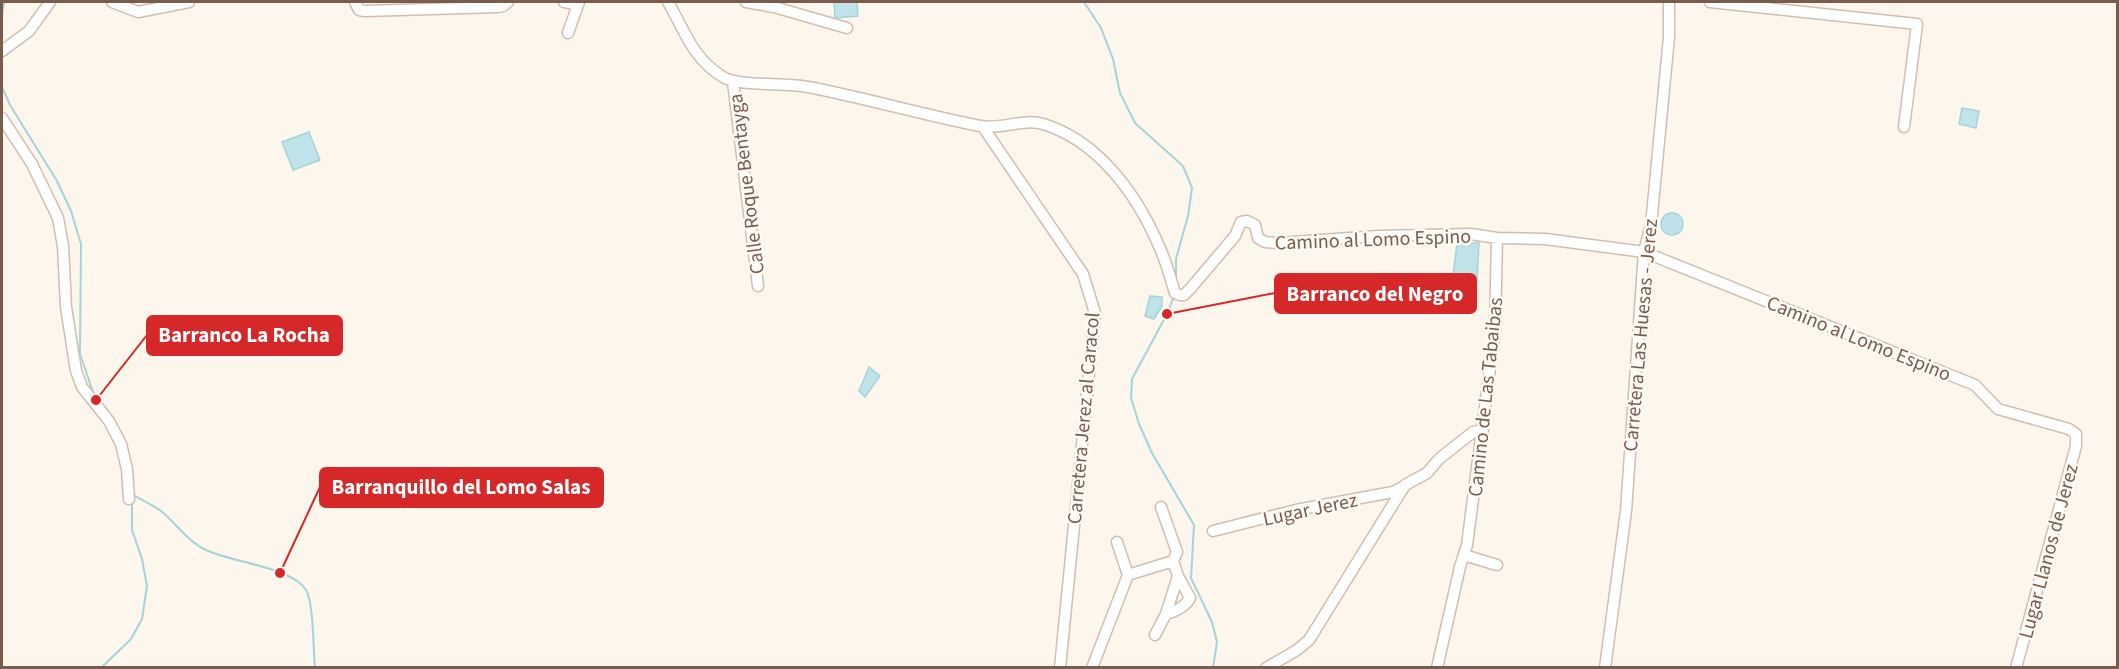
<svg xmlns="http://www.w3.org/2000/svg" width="2119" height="669" viewBox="0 0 2119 669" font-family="'Source Sans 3',sans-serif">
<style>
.water{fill:#bfe3e8;stroke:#a5d3da;stroke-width:1.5}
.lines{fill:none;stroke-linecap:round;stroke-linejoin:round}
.stream{stroke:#a5d3da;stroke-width:2}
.minor-casing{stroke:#d1beb0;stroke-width:13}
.minor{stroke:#fff;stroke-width:10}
.labels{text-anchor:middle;stroke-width:5;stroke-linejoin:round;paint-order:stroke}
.street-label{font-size:20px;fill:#7a5c4d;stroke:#fffaf3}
.leader{fill:none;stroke:#d62828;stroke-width:2}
.callout-dot{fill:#d62828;stroke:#fffaf3;stroke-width:2}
.callout{fill:#d62828;stroke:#d62828;stroke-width:2}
.callout-label{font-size:21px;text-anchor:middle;font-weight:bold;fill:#fff}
</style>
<rect width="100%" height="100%" fill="#fdf6ec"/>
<path class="water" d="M834 2H857L858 16 835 18Z
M1962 108 1979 111 1976 128 1959 124Z
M309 132 320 160 293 170 282 142Z
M1661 224a11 11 0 1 1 22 0a11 11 0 1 1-22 0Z
M1457 243H1479L1477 281 1453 276Z
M1150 296 1162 297V306L1154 319 1145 316Z
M869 367 880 376 865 397 859 391Z"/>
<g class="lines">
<path class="stream" d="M1084 2 1101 28 1113 59 1120 93 1135 123 1183 166 1192 188 1188 216 1176 259V279
M2 16 4 2
M2 87 10 105 57 181 71 211 81 244 80 354 94 395
M1174 296 1167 314 1132 379 1131 398 1139 424 1152 453 1194 525 1191 578 1212 622 1217 642 1213 668
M133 495C142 500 153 505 161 511 176 523 188 542 206 550 230 562 292 567 306 590 314 604 313 650 315 668
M101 668 131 639 142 619 147 586 142 559 132 530V502"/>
<defs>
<path id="minor" d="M112 2 138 12 189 2
M355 2 359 10 365 11 498 7 503 6 508 2
M564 2 577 5
M668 2C685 31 692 58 723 77 739 87 786 82 808 87 866 98 923 115 980 126 1001 130 1023 118 1043 124 1099 141 1137 195 1159 246 1166 261 1170 277 1175 293L1180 295H1184L1190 289 1235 236 1241 222 1247 221 1255 225 1258 238 1265 242 1277 243 1379 236 1471 234 1497 238 1545 239 1644 252 1975 385 1998 409 2069 429 2076 434V446L2016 668
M746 2 774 7 847 28
M1710 2 1917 24 1904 127
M568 33 579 2
M2 51 29 31 50 2
M733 82 758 286
M2 118 32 164 58 218 63 246 66 307 76 371 82 387 109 421 121 444 127 469 129 499
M983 127 1083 274 1095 313 1060 668
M1213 531 1296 510 1393 492 1405 486
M1464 555 1497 565
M1128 575 1173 561 1177 552 1161 507
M1166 614C1175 612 1186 606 1190 598L1178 576 1173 561
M1155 635 1166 614 1178 576
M1092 668 1128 575 1117 542
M1266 668 1297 650 1309 640 1405 485 1427 473 1439 459 1473 432 1483 430
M1437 668 1460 567 1467 545 1495 330 1497 238
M1605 668 1626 511 1644 252 1651 225 1669 37V2"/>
</defs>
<use href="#minor" class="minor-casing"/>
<use href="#minor" class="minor"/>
</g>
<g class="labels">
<g class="street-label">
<text transform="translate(746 184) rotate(-97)" y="7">Calle Roque Bentayga</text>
<text transform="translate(1373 239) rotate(-2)" y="7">Camino al Lomo Espino</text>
<text transform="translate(1640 335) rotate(-85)" y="7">Carretera Las Huesas - Jerez</text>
<text transform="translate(1859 338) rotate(22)" y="7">Camino al Lomo Espino</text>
<text transform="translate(1485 397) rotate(-84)" y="7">Camino de Las Tabaibas</text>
<text transform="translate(1083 418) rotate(-85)" y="7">Carretera Jerez al Caracol</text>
<text transform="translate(1310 509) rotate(-12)" y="7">Lugar Jerez</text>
<text transform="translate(2048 551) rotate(-75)" y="7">Lugar Llanos de Jerez</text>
</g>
</g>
<path class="leader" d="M1167 314L1275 293M96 400L147 335M280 573L320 487"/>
<g class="callout-dot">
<circle cx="1167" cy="314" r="6"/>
<circle cx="96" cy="400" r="6"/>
<circle cx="280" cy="573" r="6"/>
</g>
<g class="callout">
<rect x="1275" y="274" width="201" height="39" rx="6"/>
<rect x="147" y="316" width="195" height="39" rx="6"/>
<rect x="320" y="468" width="283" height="39" rx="6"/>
</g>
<g class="callout-label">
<text x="1375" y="301">Barranco del Negro</text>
<text x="244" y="342">Barranco La Rocha</text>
<text x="461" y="494">Barranquillo del Lomo Salas</text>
</g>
<rect width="2119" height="669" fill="none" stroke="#7a5c4d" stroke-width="6"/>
</svg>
